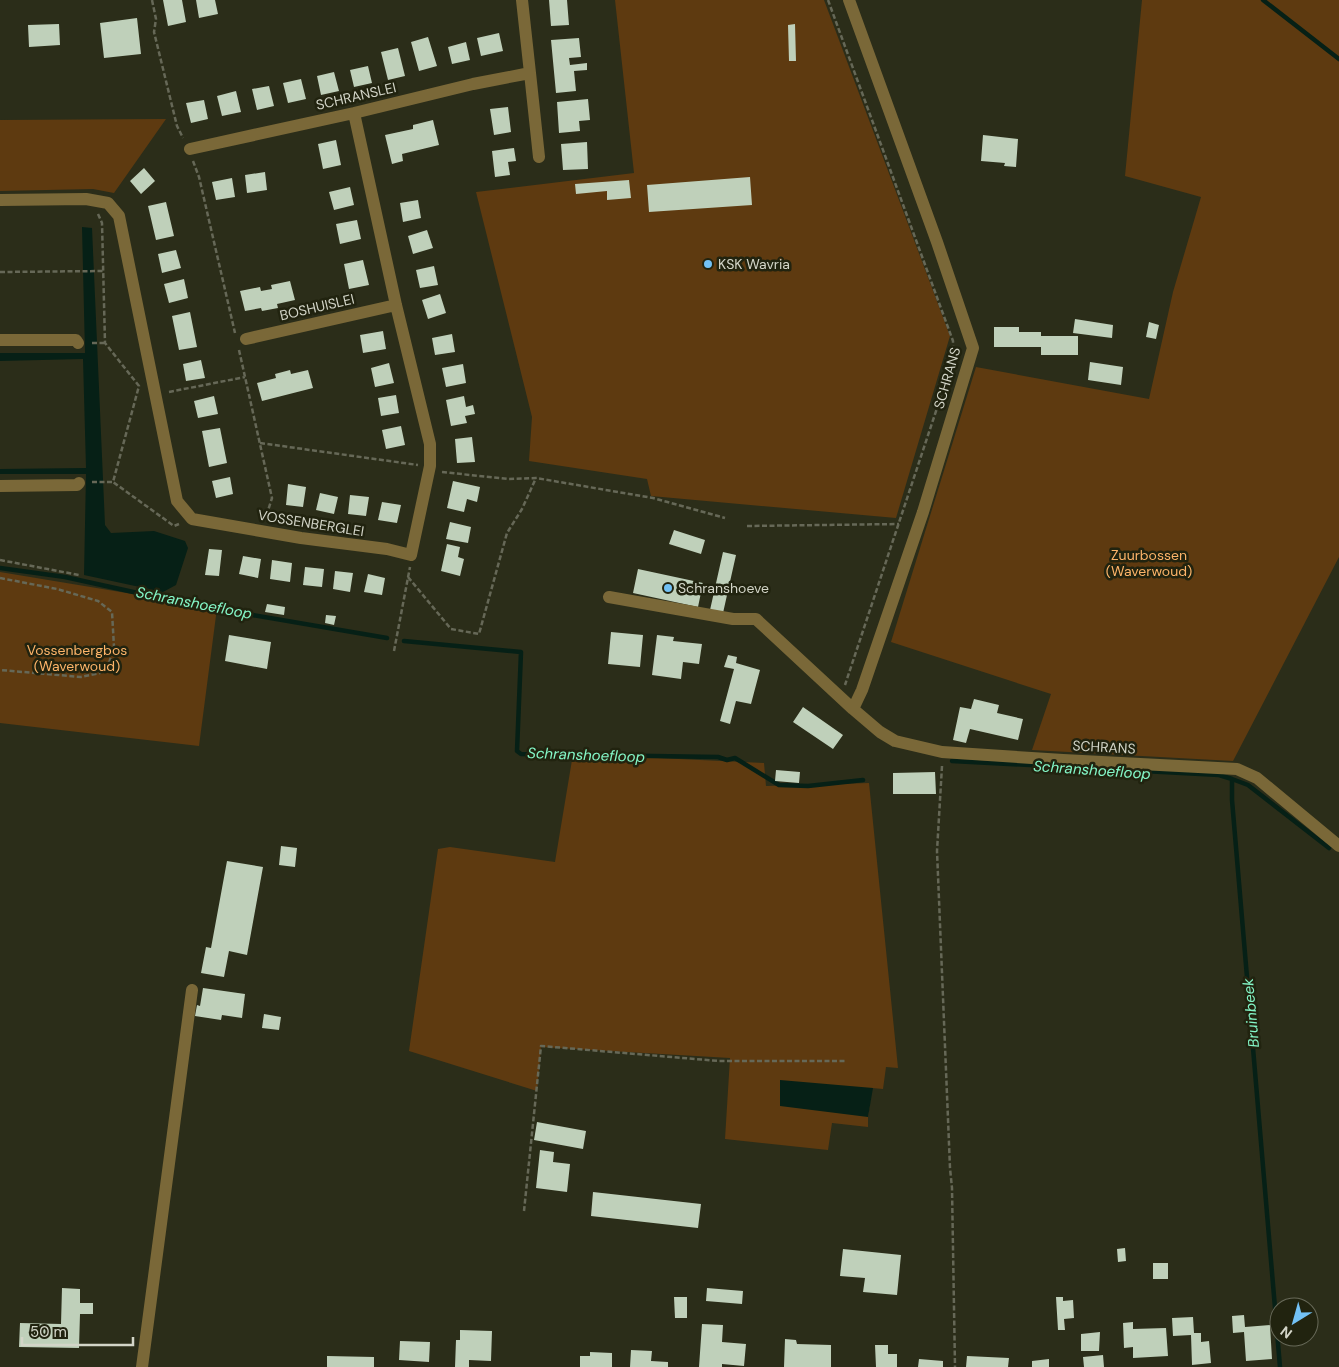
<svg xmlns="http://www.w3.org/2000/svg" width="1339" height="1367" viewBox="0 0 1339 1367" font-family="'DM Sans',sans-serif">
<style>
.green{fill:#5e3a10}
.water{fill:#062016}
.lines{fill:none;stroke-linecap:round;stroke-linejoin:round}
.stream{stroke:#062016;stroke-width:4.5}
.building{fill:#bfd0ba}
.path{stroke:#666857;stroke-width:2.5;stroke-dasharray:5 2.5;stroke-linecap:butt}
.minor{stroke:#7a6838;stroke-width:12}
.poi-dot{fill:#72c1f5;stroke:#21230f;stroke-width:2}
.labels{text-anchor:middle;stroke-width:5;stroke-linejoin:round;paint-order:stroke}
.street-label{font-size:14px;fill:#d3d5c8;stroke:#21230f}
.poi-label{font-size:14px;fill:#d3d5c8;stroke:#21230f;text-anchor:start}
.park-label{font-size:14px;fill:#fdb469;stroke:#21230f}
.water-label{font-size:15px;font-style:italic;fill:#84f6c7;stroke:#21230f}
</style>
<rect width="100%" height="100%" fill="#2b2d19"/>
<path class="green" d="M615 0H824L950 336 896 518 651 496 647 479 529 461 532 417 476 192 634 173Z
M1142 0H1339V557L1233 761 1032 750 1051 694 891 642 976 367 1149 399 1173 292 1201 197 1125 176Z
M166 119 114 193 93 189 0 191V120Z
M0 572 217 608 199 746 0 723Z
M573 754 764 763 766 786 869 783 898 1068 886 1067 883 1089 872 1088 868 1117V1127L832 1123 828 1150 725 1139 730 1058 541 1047 537 1091 409 1051 438 849 450 847 555 862Z"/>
<path class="water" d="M82 227 92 228 105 525 111 533 154 531 185 541 188 548 176 585 163 592 84 575 86 474H0V469L86 468 83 359 0 361V353H85Z
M780 1080 873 1088 868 1117 780 1106Z"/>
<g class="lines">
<path class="stream" d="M1263 0 1339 59
M0 568 65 577 188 604 387 638
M404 641 521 652 517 751 521 754 718 757 727 760 735 758 779 785 808 786 863 780
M952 761 1219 775 1232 779
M1280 1367 1232 800V779L1248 785 1329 848 1330 846"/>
</g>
<path class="building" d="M163 0H182L186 22 168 26Z
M196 0H215L218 14 199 18Z
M549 0H567L569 25 551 26Z
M137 18 141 54 104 58 100 23Z
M59 24 60 45 29 47 28 25Z
M795 24 796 61H789L788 25Z
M499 33 503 51 481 56 477 38Z
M428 37 437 66 419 71 411 42Z
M579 38 581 57 569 58 570 65 587 63V70L574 71 576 91 556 93 551 40Z
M466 42 470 60 452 64 448 47Z
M398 48 405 76 388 80 381 52Z
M368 66 372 83 354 87 350 70Z
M334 72 339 91 321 95 317 76Z
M301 79 306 99 288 103 283 83Z
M269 86 274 106 257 110 252 89Z
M236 91 241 112 222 116 217 96Z
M588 99 590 120 579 121 580 131 559 133 557 102Z
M204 100 208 119 191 123 186 103Z
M508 107 511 132 494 135 490 109Z
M433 120 439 145 402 154 403 161 392 164 385 135 413 129V125Z
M983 135 1018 139 1016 167 1004 166 1005 163 981 161Z
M336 140 341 165 323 169 318 144Z
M587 142 588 169 563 170 561 144Z
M514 148 516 161 508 162 510 175 495 177 492 151Z
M144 168 155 181 141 194 130 181Z
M265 172 267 190 247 193 245 175Z
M750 177 752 205 649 212 647 185Z
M232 178 235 197 216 200 212 182Z
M629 180 631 198 607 200V191L576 194 575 184Z
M350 187 354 205 334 210 329 192Z
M418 200 421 218 403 222 400 203Z
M166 202 174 236 156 240 148 206Z
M357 220 361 239 340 244 336 224Z
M427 230 433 248 413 254 408 236Z
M176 250 181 268 162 273 158 254Z
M363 260 369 285 349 289 344 264Z
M434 266 438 285 420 288 416 270Z
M184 279 188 298 169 303 164 284Z
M290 281 295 300 277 304 278 308 262 311 261 308 245 311 240 291 260 287 261 291 272 289 271 285Z
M440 294 446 313 428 319 422 300Z
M190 312 197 347 179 350 172 316Z
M1075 319 1113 325 1112 338 1073 333Z
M1149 322 1159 325 1156 339 1146 337Z
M994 327H1019V332H1041V336H1078V355H1041V347H994Z
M383 331 386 349 363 353 360 335Z
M452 334 455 352 435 355 432 338Z
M201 360 205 378 186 381 183 364Z
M1090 362 1123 367 1121 385 1088 380Z
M389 363 394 383 375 387 371 368Z
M463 364 466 383 446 387 442 368Z
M290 370 291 374 308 370 313 388 262 401 257 383 276 378 275 374Z
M396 395 399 413 381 416 378 398Z
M214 396 218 414 198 418 194 401Z
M464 396 466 407 473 405 475 414 465 416 467 423 451 426 446 400Z
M401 426 405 445 386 449 382 430Z
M220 428 227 463 209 467 202 431Z
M472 437 475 462 457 463 455 439Z
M230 477 233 494 216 498 212 481Z
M453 481 480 487 477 502 467 499 464 512 447 508Z
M288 484 306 487 303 507 286 505Z
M320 493 338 497 334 514 316 510Z
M350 495 369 497 366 516 348 514Z
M382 502 401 505 397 523 378 520Z
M450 522 471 527 468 543 446 539Z
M674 530 705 540 701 554 669 544Z
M447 544 460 547 458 557 464 559 460 576 441 571Z
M209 549 222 550 219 576 205 575Z
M723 552 736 555 723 613 710 610Z
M243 556 261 559 258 578 239 574Z
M272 560 292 563 290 582 270 579Z
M305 567 324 569 322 587 303 585Z
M638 569 703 583 698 607 633 593Z
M335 571 353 573 350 592 333 589Z
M368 574 385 578 382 595 364 592Z
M267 604 285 607 284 615 265 612Z
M326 615 336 616 334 625 325 623Z
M611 632 643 635 640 667 608 664Z
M229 635 271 642 267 669 225 661Z
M657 635 674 637 673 641 702 644 699 664 683 662 681 679 652 675Z
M728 655 737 657 736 663 760 670 751 704 736 701 730 724 720 721 734 669 724 667Z
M974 699 999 705 997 713 1023 719 1018 740 970 729 966 743 953 740 960 707 971 709Z
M803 707 843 735 833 749 793 722Z
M776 770 800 772 799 783 775 781Z
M935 772 936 794H893V773Z
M281 846 297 848 295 867 279 865Z
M227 861 263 867 247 955 229 951 224 977 201 973 206 947 211 948Z
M203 988 245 994 242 1018 222 1015 221 1020 195 1016 197 1005 200 1006Z
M264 1014 281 1017 279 1030 262 1028Z
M537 1122 586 1131 583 1149 534 1140Z
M540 1150 554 1152 553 1162 570 1164 567 1192 536 1188Z
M593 1192 701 1204 698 1228 591 1216Z
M1125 1248 1126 1261 1118 1262 1117 1249Z
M843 1249 901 1255 897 1295 863 1292 865 1278 840 1276Z
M1153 1263H1168V1279H1153Z
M62 1288 80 1289V1303H93V1314H80L79 1348 19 1347 20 1323 61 1324Z
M707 1288 743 1291 742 1304 706 1301Z
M674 1297H687V1318H675Z
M1056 1297H1063V1301L1073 1300 1074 1318 1064 1319 1065 1330H1058Z
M1244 1315 1245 1327 1270 1325 1272 1359 1246 1361 1244 1332 1233 1333 1232 1316Z
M1193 1317 1194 1333H1201V1342L1209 1341 1211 1363 1192 1365 1191 1335 1173 1336 1172 1318Z
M1133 1322V1329L1166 1328 1168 1356 1133 1358V1347L1124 1348 1123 1323Z
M702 1324 723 1325 722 1342 746 1344 744 1366 722 1364V1367H699Z
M460 1330 492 1331 491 1361 469 1360V1367H455L456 1340H460Z
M1100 1332 1099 1351H1081V1334Z
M785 1339 796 1340 797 1344 831 1345V1367H784Z
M400 1341 430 1342 429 1362 399 1360Z
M875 1345H888V1354H897V1367H876Z
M631 1350 652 1351 651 1361 668 1362V1367H630Z
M590 1352 612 1353V1367H580V1356H590Z
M1103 1355 1104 1367H1084L1083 1357Z
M327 1356 374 1357V1367H327Z
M967 1356 1009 1358 1008 1367H966Z
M919 1359 943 1361V1367H918Z
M1049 1359V1367H1032V1361Z"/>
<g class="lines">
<path class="path" d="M152 0 156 19 154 32 177 126 183 138
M828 0 953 341V360L845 685
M193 161 199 177 235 333
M98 214 102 223 105 343 139 386 113 482 174 526 179 524
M0 272 103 271
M92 343H105
M239 350 272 498 265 520
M169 392 245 377
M260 443 418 465
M442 472 508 479 536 478 653 498 725 518
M92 482H113
M747 526 899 524
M0 560 79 575
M408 577 451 629 479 634 507 533 522 509 536 478
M0 578 57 589 98 601 112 612 114 647 109 663 100 673 81 677 0 670
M394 651 410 567
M942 766 937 851 950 1168 952 1188 955 1367
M524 1211 541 1046 719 1061H845"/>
<path class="minor" d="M849 0 937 242 973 348 923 512 862 690 853 709
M530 73 539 157
M190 149 354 113 473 84 530 73 522 0
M0 200 86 199 108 203 119 216 177 501 192 519 301 538 387 549 411 555 430 466V444L396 305 354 113
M246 339 396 305
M0 340H76L78 343
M0 486 77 485 79 483
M609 597 733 619H756L853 709 880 732 895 741 942 752 1063 760 1237 769 1257 778 1339 846
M142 1367 192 990"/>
</g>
<g class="poi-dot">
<circle cx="708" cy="264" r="5"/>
<circle cx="668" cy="588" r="5"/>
</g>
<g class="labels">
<g class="street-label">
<text transform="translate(356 96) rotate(-13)" y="5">SCHRANSLEI</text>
<text transform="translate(317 307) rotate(-13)" y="5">BOSHUISLEI</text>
<text transform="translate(947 378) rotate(-74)" y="5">SCHRANS</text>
<text transform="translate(311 523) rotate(9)" y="5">VOSSENBERGLEI</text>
<text transform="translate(1104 747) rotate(3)" y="5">SCHRANS</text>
</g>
<g class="poi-label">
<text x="718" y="269">KSK Wavria</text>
<text x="678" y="593">Schranshoeve</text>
</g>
<g class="park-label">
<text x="1149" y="560">Zuurbossen<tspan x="1149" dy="16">(Waverwoud)</tspan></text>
<text x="77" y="655">Vossenbergbos<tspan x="77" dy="16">(Waverwoud)</tspan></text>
</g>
<g class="water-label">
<text transform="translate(194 603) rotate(11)" y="5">Schranshoefloop</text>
<text transform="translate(586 755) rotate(2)" y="5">Schranshoefloop</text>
<text transform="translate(1092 770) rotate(4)" y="5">Schranshoefloop</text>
<text transform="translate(1251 1013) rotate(-95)" y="5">Bruinbeek</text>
</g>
</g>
<g transform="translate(1294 1322) rotate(217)"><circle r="24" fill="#21230f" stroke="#686a59"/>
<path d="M0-4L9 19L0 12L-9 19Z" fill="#72c1f5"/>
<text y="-8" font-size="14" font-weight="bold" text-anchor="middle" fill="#d3d5c8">N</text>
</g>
<path d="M22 1337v8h111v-8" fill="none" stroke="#d3d5c8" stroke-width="2.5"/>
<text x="30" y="1337" font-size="15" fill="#d3d5c8" stroke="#21230f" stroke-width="4" paint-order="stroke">50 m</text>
</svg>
